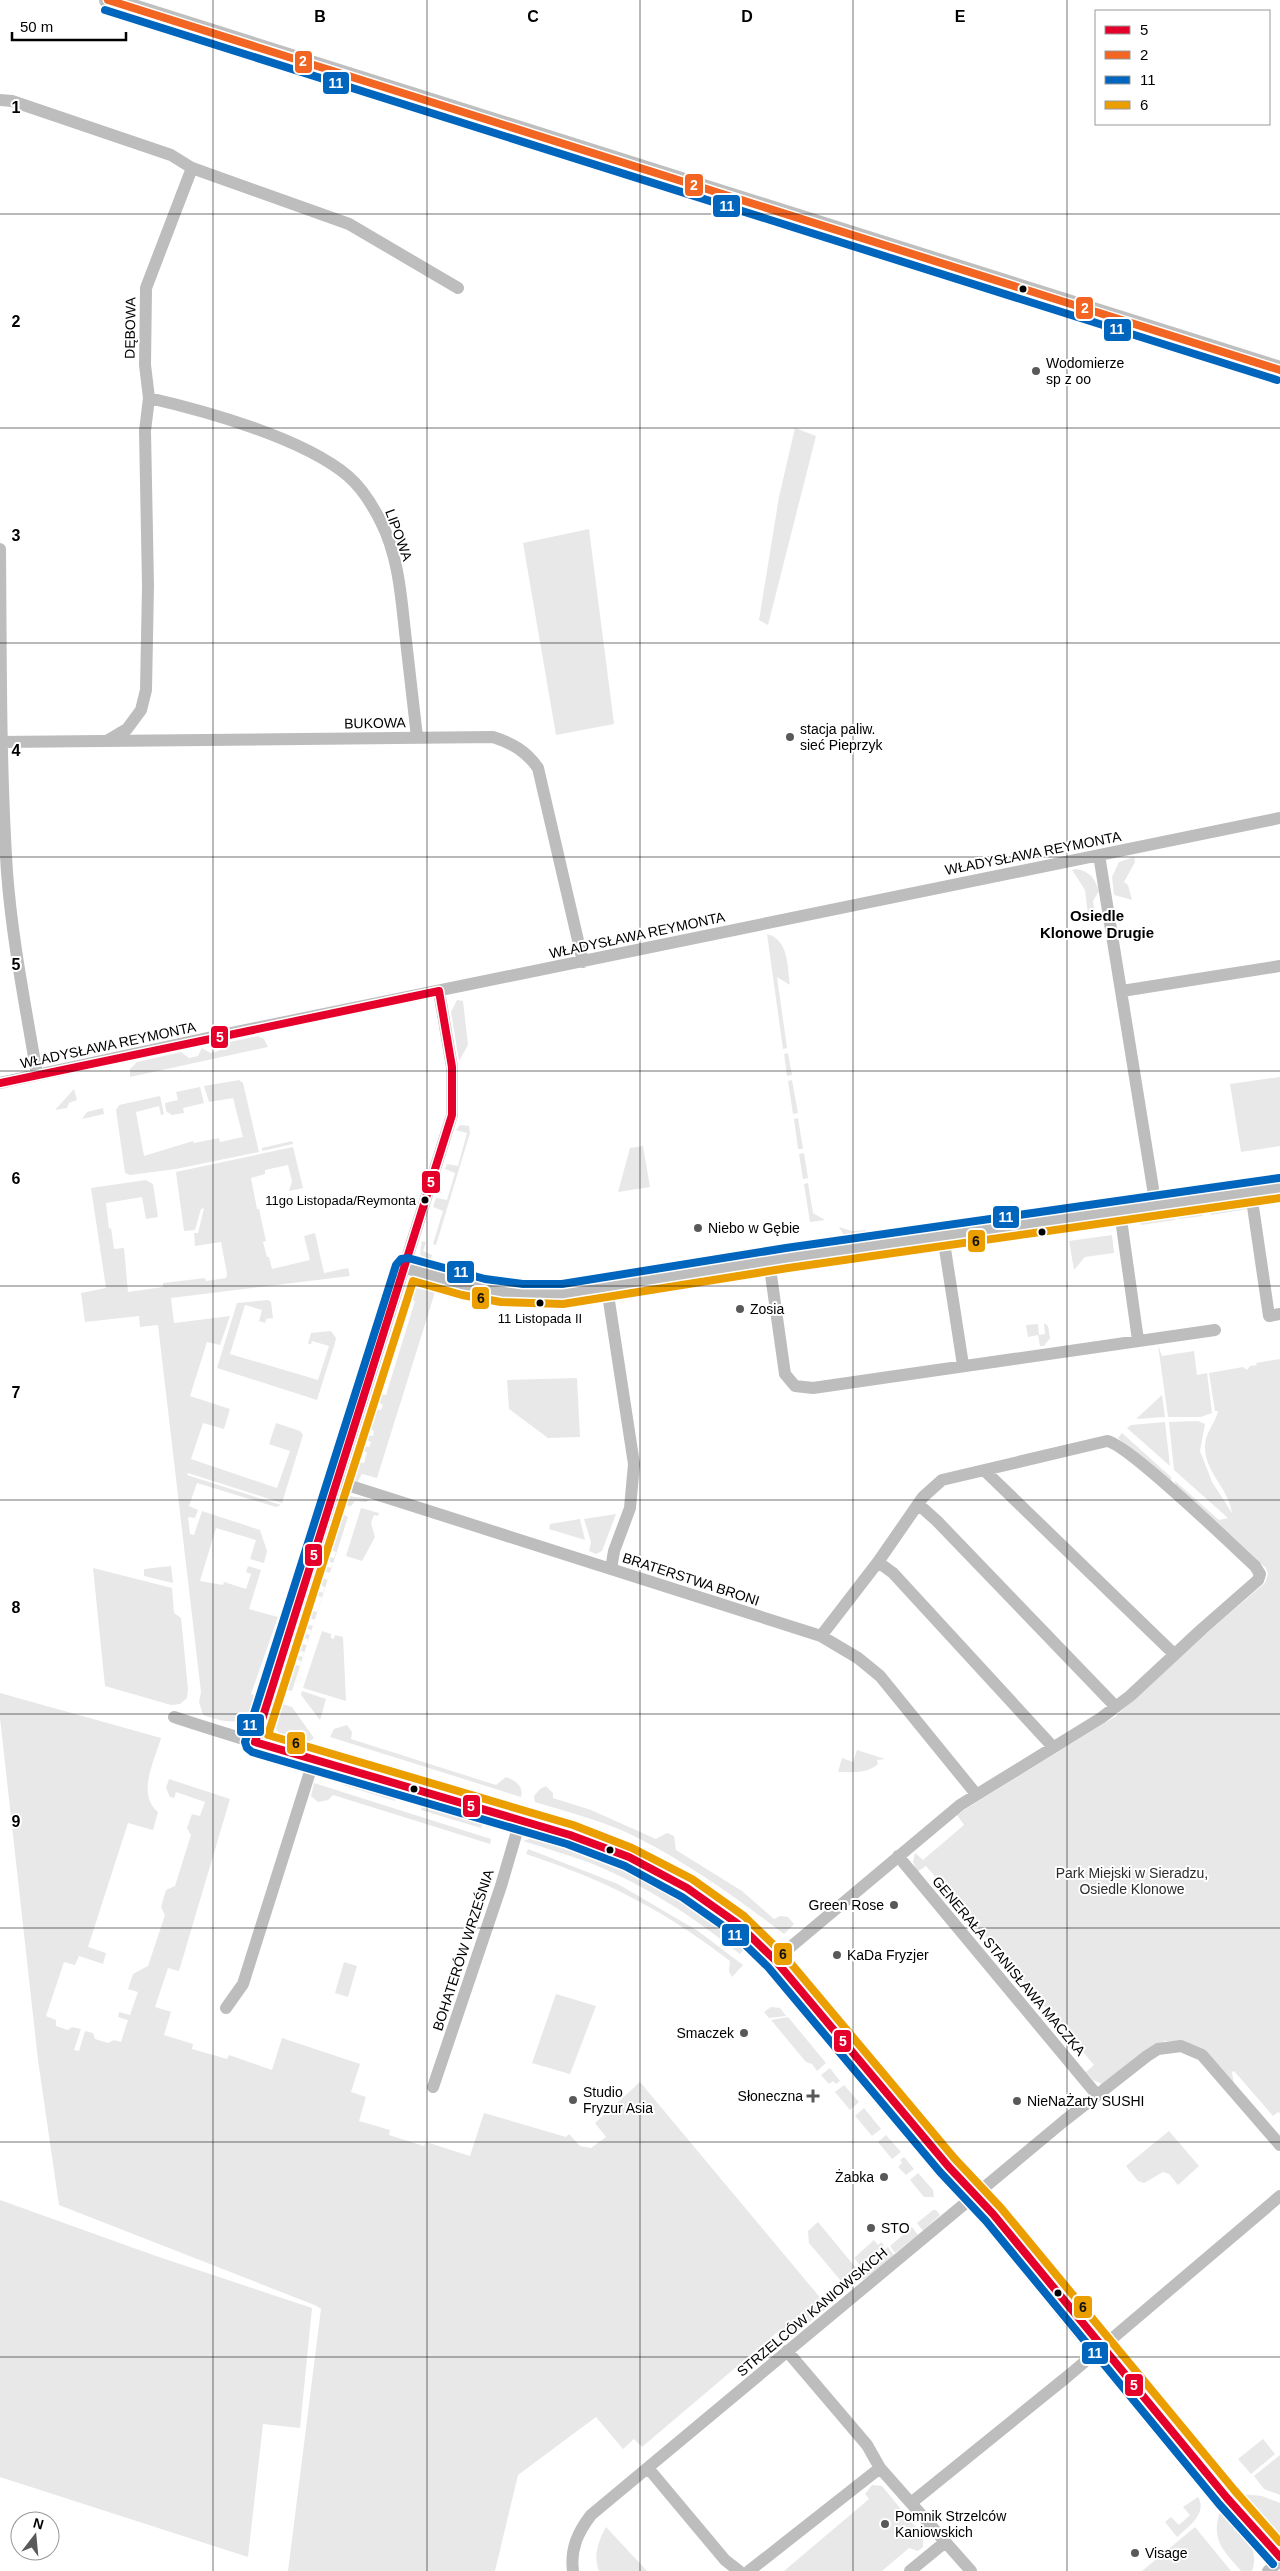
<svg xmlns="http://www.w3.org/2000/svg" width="1280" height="2571" viewBox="0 0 1280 2571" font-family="Arial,sans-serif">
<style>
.green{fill:#e8e8e8}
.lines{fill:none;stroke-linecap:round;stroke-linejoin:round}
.street{stroke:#bdbdbd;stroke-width:12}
.secondary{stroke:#bfbfbf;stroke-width:18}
.bus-1-casing{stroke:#fff;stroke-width:11}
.bus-2-casing{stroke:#fff;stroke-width:11}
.bus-3-casing{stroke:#fff;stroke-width:11}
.bus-4-casing{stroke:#fff;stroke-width:11}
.bus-1{stroke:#e4002b;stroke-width:8}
.bus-2{stroke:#f26522;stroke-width:8}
.bus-3{stroke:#0065bd;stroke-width:8}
.bus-4{stroke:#eb9e00;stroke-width:8}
.grid{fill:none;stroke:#000;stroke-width:1;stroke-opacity:0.55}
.bus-dot{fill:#000;stroke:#fff;stroke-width:2}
.poi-dot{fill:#595959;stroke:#fff;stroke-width:2}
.labels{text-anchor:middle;stroke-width:4;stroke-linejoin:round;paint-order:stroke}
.bus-label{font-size:13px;fill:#000;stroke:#fff;text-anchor:end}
.street-label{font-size:14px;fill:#000;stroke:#fff}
.poi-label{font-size:14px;fill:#000;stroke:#fff;text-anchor:start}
.park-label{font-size:14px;fill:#2c2c2c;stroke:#fff}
.neighbourhood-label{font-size:15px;font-weight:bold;fill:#000;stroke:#fff}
.grid-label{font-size:16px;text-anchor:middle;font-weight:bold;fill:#000;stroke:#fff;stroke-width:4;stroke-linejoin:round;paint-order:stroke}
.line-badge{stroke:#fff;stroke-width:2}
.badge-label{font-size:14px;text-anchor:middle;font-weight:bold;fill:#fff}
.pale-badge-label{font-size:14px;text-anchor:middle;font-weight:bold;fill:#111}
</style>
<rect width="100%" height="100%" fill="#fff"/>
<path class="green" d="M795 428 816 436 768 625 759 620 779 497Z
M589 529 614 724 556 735 523 543Z
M1134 857 1135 862 1124 882 1128 885 1132 900 1114 895 1112 877 1119 862Z
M1076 869C1090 871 1095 879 1099 891L1093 901 1095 914 1088 915 1085 890 1072 870Z
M767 934C789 940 787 965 790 985L777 977 787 1048 783 1049Z
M457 1000 463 1001 468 1045 459 1061 451 1012Z
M258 1036 264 1039 268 1047 130 1077V1069L137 1062 181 1052 189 1058 198 1056 202 1048 210 1053 219 1051 225 1043Z
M788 1053 792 1075 787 1076 784 1054Z
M1280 1077V1146L1241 1152 1230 1084Z
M239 1080 243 1083 259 1152 176 1169 130 1175 125 1173 116 1110 119 1105 160 1096 164 1114 161 1115 159 1106 136 1112 144 1156 193 1141 194 1143 219 1138 220 1142 243 1137 233 1098 209 1102 204 1086Z
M792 1080 798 1113 793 1114 788 1081Z
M200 1087 204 1103 183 1108 184 1113 172 1115 166 1111 165 1103 178 1100 176 1092Z
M74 1089 77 1100 69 1103 67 1108 55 1110Z
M103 1108 104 1114 82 1119 87 1112Z
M798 1118 803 1149H798L794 1119Z
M460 1125 469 1126 470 1133 436 1245 433 1244 443 1211 433 1207 436 1198 447 1200 455 1173 445 1169 447 1164 458 1166 467 1133 456 1130Z
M292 1141 293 1144 262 1151V1148Z
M643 1146 650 1187 618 1192 630 1148Z
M293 1147 303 1188 289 1191 292 1181 288 1165 265 1170V1174L251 1178 257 1209H259L266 1241 263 1242 267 1257H269L272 1269 310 1260 304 1236 315 1233 324 1273 348 1268 350 1276 171 1298 174 1323 230 1316 220 1345 207 1342 190 1396 230 1409 224 1429 203 1423 191 1459 277 1488 290 1451 269 1444 276 1423 300 1431 303 1435 282 1503 188 1473 187 1475 281 1505 276 1507 197 1483 189 1506 198 1510 195 1518 188 1517 190 1534 194 1535 202 1511 260 1530 267 1551 264 1563 250 1559 256 1540 216 1528 200 1581 223 1585 224 1582 246 1589 251 1574 246 1572 248 1566 261 1570 249 1609 278 1617 251 1694 261 1697C250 1728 229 1724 203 1715L199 1702 201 1692 158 1325 140 1327 139 1316 85 1322 81 1293 106 1288 91 1188 146 1180 153 1184 158 1217 146 1219 142 1197 106 1203 109 1229 111 1228 114 1249 124 1248 128 1292 163 1287V1283L205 1278 206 1281 226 1278 227 1274 221 1242 195 1246 194 1233H198L204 1208 201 1209 195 1230 184 1231 176 1172Z
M804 1153 808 1178 803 1179 799 1154Z
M1212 1182 1214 1190H1193L1192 1186Z
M808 1183 813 1213 825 1220 810 1222 804 1184Z
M1238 1200 1248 1209 1211 1215 1210 1210 1235 1206Z
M1202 1211 1203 1216 1179 1219 1178 1214Z
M1175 1215V1220L1141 1225 1140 1218Z
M839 1227 852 1231 866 1230 865 1236 859 1241 847 1240Z
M1112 1235 1114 1253 1085 1257 1074 1270 1069 1241Z
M422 1241 426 1242 423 1251 432 1255 429 1263 420 1254Z
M422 1281 432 1283 431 1287 436 1289 377 1478 362 1474 357 1483 351 1473 354 1461 364 1463 367 1452 358 1450 359 1445 369 1447 371 1442 361 1437 363 1434 373 1436 374 1431 365 1427 371 1408 381 1410 383 1405 373 1400 375 1393 386 1395 415 1301 405 1297 413 1285Z
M268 1300 271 1302 273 1318 266 1319 265 1323 259 1321 262 1310 245 1305 230 1354 318 1380 329 1346 312 1341 311 1344H308L311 1333 331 1331 336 1338 335 1343 317 1400 217 1368 237 1303Z
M1044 1323 1048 1326 1050 1338 1044 1346H1040L1038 1335 1028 1337 1026 1325 1038 1324 1039 1335 1045 1334Z
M1158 1345 1162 1356 1194 1351 1197 1375 1207 1373 1212 1413 1201 1417H1168Z
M1280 1359V2113L1278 2112 1273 2116 1234 2071 1232 2072 1234 2086 1178 2041H1165L1156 2045 1102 2084 1093 2080 1086 2072 1094 2065 926 1866 917 1872 913 1862 915 1853 923 1860 964 1825 957 1815 964 1810 1116 1716 1191 1646 1265 1583 1268 1574 1266 1568 1176 1489 1175 1481 1219 1520 1228 1518 1174 1470 1169 1422 1198 1421 1205 1424 1200 1451 1212 1482 1232 1513C1229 1489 1204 1471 1205 1446 1205 1433 1216 1422 1218 1411H1215L1209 1373 1243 1367 1247 1370 1250 1366 1257 1365 1256 1363Z
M577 1378 580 1437 548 1438 509 1409 507 1380Z
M1162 1395 1165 1417 1136 1419Z
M1165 1422 1170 1466 1127 1428 1131 1425Z
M1122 1433 1171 1477 1172 1485 1118 1438Z
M335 1447 339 1454 335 1465 293 1597 286 1603Z
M349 1496 370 1499 366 1502 355 1501 351 1506 340 1504Z
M361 1508 379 1513 378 1516 374 1515 371 1523 375 1537 362 1561 346 1556Z
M338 1511 348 1517 292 1691 281 1688 289 1663 300 1666 301 1661 291 1658 292 1654 303 1657 304 1652 294 1648 296 1642 307 1645 308 1639 298 1636 299 1632 310 1635 311 1630 301 1627 302 1623 313 1626 315 1620 304 1616 307 1609 317 1612 322 1597 312 1594 313 1589 323 1593 325 1587 315 1584 317 1576 328 1580 330 1573 319 1570 321 1564 331 1568 333 1563 323 1559 324 1556 334 1558 336 1552 326 1549Z
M616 1514 602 1551 596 1554 589 1551 591 1542 584 1519Z
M580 1519 585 1540 549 1529 550 1524Z
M171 1566 173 1583 144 1576V1569Z
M93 1568 172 1588 174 1613 181 1618 188 1689 187 1698 180 1704 171 1705 105 1686Z
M281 1618 284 1627 266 1683 261 1681Z
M322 1631 331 1634V1638L334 1639 335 1635 343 1637 346 1701 303 1688Z
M302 1691 326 1699 320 1720 301 1695Z
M0 1693 161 1738C155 1760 136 1794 158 1812L153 1830 128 1823 88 1947 106 1953 103 1964 79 1956 75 1965 64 1962 46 2016 56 2020V2026L68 2030 72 2027 81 2029 74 2050 79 2051 85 2031 93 2033 95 2039 108 2043 114 2040 121 2042 128 2020 118 2017 119 2012 130 2015 138 1992 128 1989 133 1974 148 1966 165 1915 161 1907 166 1890 175 1886 191 1835 187 1828 192 1814 200 1816 205 1802 176 1792 174 1798 170 1797 166 1788 169 1779 230 1799 179 1971 168 1968 155 2007 171 2012 164 2035 193 2044 192 2049 227 2059 229 2055 272 2070 282 2038 360 2064 351 2092 366 2097 359 2121 390 2130 389 2135 424 2146 426 2142 470 2156 484 2113 566 2137 569 2134 580 2146 591 2148 606 2137 595 2123 640 2082 828 2307 790 2338 781 2329 642 2447 634 2439 623 2449 596 2417 518 2475 495 2571H288L321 2309 317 2306 59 2205 38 2060 0 1718Z
M277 1702 292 1707 314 1738C301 1750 280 1742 275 1726 272 1718 274 1710 277 1702Z
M347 1725 352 1732 351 1739 496 1785 506 1777C515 1780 524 1786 521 1797L330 1737 334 1729Z
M857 1750 885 1759 877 1760 878 1764C867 1774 852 1772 838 1772L842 1758 853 1762Z
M348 1753 491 1797 489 1804 346 1759Z
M346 1776 398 1792 395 1801 343 1785Z
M314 1783 491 1839 490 1844 333 1795 328 1800 318 1802 311 1796Z
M546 1786 553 1793V1798L591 1810 656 1839 667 1833 674 1836 676 1850 742 1891 774 1919 780 1916 788 1917 794 1924 784 1934C738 1899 692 1866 640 1839 608 1822 570 1813 535 1802L534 1796 540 1789Z
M424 1800 484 1819 481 1828 421 1810Z
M535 1837C548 1837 562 1844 575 1848 638 1870 693 1906 746 1946L740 1954C692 1916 640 1881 582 1860 562 1853 542 1847 523 1841Z
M528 1849 618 1884 698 1931 743 1965 732 1977 729 1971 730 1961C664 1910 605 1880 526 1854Z
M344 1962 357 1966 348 1997 335 1993Z
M556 1994 596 2006 570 2074 532 2063Z
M771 2007 780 2008 786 2016 769 2018 764 2012Z
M788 2017 826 2063 817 2071 812 2064 806 2062 771 2020Z
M830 2068 840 2081 836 2084 833 2081 829 2084 821 2075Z
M844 2085 859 2102 850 2110 835 2092Z
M864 2108 881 2129 872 2136 855 2116Z
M1169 2131 1199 2166 1178 2185 1169 2174 1163 2172 1144 2183 1138 2181 1126 2166Z
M886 2135 901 2152 892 2159 878 2142Z
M904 2157 914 2169 906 2175 898 2167 902 2163 900 2160Z
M918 2173 933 2190 934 2197H924L910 2180Z
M0 2200 156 2256 312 2308 300 2428 263 2424 248 2557 0 2477Z
M933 2210H936L940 2215 923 2231 917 2223Z
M818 2222 856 2268 841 2281 809 2243 808 2231Z
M912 2227 918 2235 895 2253 890 2246Z
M874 2240 878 2245 881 2242 884 2245 860 2265 854 2258Z
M888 2247 894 2255C881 2265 863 2287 845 2283Z
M1061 2308 1083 2334 1076 2340 1054 2313Z
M1263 2439 1275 2454 1251 2474 1238 2459Z
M1280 2455V2495L1264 2489 1254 2476Z
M872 2485 882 2486 923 2536V2547L918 2551 909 2548 882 2571H784L869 2499 865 2494Z
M1241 2494 1262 2496 1280 2503V2533L1269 2528Z
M1198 2497C1208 2513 1188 2527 1177 2537L1165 2522 1171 2517 1179 2525 1190 2515 1183 2507Z
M1221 2509C1236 2526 1262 2546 1252 2571H1241C1222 2549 1210 2539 1221 2509Z
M606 2527 647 2571H599C593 2555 598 2542 606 2527Z
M1195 2527 1231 2571H1142Z"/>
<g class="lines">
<path class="street" d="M0 100 12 101 171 155 192 168
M149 398C206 411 303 438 348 476 362 488 373 506 381 522 398 555 401 595 405 632 409 667 413 702 417 737
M0 549C1 657 0 765 7 872 12 940 26 1008 37 1075
M107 741 127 729 141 710 146 690 148 585 145 431 149 398 145 365 146 288 192 168 349 224 458 288
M0 742 493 737C512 743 526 751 538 768L583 962
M1099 855 1156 1207
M1122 991 1280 966
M0 1083 212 1037 1280 818
M1251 1193 1269 1316 1280 1314
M1120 1212 1138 1340
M943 1236 963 1365
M769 1261 785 1374 795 1386 813 1388 1215 1330
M406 1268C460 1285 506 1299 563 1294L787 1258 1280 1188
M607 1288 634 1464 630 1508 614 1551 611 1569
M985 1471 1174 1654
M338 1482 821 1636 858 1658 880 1676 976 1794
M918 1504 937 1521 1116 1707
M878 1562 893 1573 1053 1747
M174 1717C265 1747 358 1773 450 1800 577 1838 680 1860 775 1960L948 2166 993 2214 1058 2292 1117 2366 1227 2498 1280 2557
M255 1742 452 1115V1067L439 991
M898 1856 1097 2095
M775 1960 960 1805 1101 1718 1130 1696 1202 1629 1258 1580 1260 1574 1255 1566C1232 1545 1128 1444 1107 1441L959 1476 942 1480 923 1497 878 1562 821 1636
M226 2008 243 1984 314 1759
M433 2087 501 1886 520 1821
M787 2351 867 2445 880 2468 971 2571
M648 2468 725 2560 739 2571
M911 2503 1068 2376 1280 2196
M573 2571C570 2549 578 2532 591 2515L1064 2121 1147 2056 1158 2049 1181 2046 1202 2055 1280 2145
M749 2571 880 2468
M910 2571 944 2543
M1268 2571 1280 2561"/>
<path class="secondary" d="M108 0 1280 370"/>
<defs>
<path id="bus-1" d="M0 1083 439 991
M255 1742 570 1835 629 1857 687 1888 738 1924 775 1960 948 2166 993 2214 1227 2498 1280 2557
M255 1742 452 1115V1067L439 991"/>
<path id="bus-2" d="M108 0 1280 370"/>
<path id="bus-3" d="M105 10 1277 380
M1273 2564 1219 2504 986 2221 940 2172 768 1967 732 1932 682 1897 625 1866 567 1844 252 1752 247 1748 245 1742 396 1265 401 1259 408 1258 485 1279 523 1284H562L786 1248 1279 1178"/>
<path id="bus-4" d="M1280 1198 788 1268 563 1304 501 1302 462 1295 413 1281 268 1735 573 1825 632 1848 692 1879 744 1916 783 1954 955 2159 1001 2208 1235 2491 1280 2542"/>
</defs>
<use href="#bus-1" class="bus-1-casing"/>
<use href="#bus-2" class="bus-2-casing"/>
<use href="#bus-3" class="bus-3-casing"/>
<use href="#bus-4" class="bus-4-casing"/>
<use href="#bus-1" class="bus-1"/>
<use href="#bus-2" class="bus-2"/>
<use href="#bus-3" class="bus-3"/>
<use href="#bus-4" class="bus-4"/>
</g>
<path class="grid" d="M213 0V2571M427 0V2571M640 0V2571M853 0V2571M1067 0V2571M0 214H1280M0 428H1280M0 643H1280M0 857H1280M0 1071H1280M0 1286H1280M0 1500H1280M0 1714H1280M0 1928H1280M0 2142H1280M0 2357H1280"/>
<g class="bus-dot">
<circle cx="1023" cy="289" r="4.5"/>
<circle cx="425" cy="1200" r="4.5"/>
<circle cx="1042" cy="1232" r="4.5"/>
<circle cx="540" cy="1303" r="4.5"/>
<circle cx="414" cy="1789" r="4.5"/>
<circle cx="610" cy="1850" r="4.5"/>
<circle cx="1058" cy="2293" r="4.5"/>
</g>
<g class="poi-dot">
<circle cx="1036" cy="371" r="5"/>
<circle cx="790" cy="737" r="5"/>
<circle cx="698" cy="1228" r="5"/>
<circle cx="740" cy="1309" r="5"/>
<circle cx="894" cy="1905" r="5"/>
<circle cx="837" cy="1955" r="5"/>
<circle cx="744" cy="2033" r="5"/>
<path d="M810.5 2088.5h5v5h5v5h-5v5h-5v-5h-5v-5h5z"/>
<circle cx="573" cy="2100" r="5"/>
<circle cx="1017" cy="2101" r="5"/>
<circle cx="884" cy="2177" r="5"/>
<circle cx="871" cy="2228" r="5"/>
<circle cx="885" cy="2524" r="5"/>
<circle cx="1135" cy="2553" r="5"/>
</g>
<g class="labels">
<g class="bus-label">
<text x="416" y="1205">11go Listopada/Reymonta</text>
<text x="540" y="1323" text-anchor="middle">11 Listopada II</text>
</g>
<g class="street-label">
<text transform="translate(130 328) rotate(-89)" y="5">DĘBOWA</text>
<text transform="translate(399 535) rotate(70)" y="5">LIPOWA</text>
<text transform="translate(375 723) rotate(-1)" y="5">BUKOWA</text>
<text transform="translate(1033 853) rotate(-11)" y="5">WŁADYSŁAWA REYMONTA</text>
<text transform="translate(637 935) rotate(-12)" y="5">WŁADYSŁAWA REYMONTA</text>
<text transform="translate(108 1045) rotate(-12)" y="5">WŁADYSŁAWA REYMONTA</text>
<text transform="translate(691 1579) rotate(18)" y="5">BRATERSTWA BRONI</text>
<text transform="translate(463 1950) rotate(-72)" y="5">BOHATERÓW WRZEŚNIA</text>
<text transform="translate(1009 1966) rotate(50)" y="5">GENERAŁA STANISŁAWA MACZKA</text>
<text transform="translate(812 2312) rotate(-40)" y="5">STRZELCÓW KANIOWSKICH</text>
</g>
<g class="poi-label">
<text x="1046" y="368">Wodomierze<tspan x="1046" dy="16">sp z oo</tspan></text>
<text x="800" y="734">stacja paliw.<tspan x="800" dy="16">sieć Pieprzyk</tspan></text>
<text x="708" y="1233">Niebo w Gębie</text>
<text x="750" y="1314">Zosia</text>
<text x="884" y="1910" text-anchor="end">Green Rose</text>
<text x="847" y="1960">KaDa Fryzjer</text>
<text x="734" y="2038" text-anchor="end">Smaczek</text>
<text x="583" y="2097">Studio<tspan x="583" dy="16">Fryzur Asia</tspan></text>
<text x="803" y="2101" text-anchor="end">Słoneczna</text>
<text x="1027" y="2106">NieNaŻarty SUSHI</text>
<text x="874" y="2182" text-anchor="end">Żabka</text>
<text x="881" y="2233">STO</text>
<text x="895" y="2521">Pomnik Strzelców<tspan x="895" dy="16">Kaniowskich</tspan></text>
<text x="1145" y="2558">Visage</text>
</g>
<g class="park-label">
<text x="1132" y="1878">Park Miejski w Sieradzu,<tspan x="1132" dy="16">Osiedle Klonowe</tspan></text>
</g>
<g class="neighbourhood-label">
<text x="1097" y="921">Osiedle<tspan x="1097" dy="17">Klonowe Drugie</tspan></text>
</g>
</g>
<g class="grid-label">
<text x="320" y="22">B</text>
<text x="533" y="22">C</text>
<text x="747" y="22">D</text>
<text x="960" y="22">E</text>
<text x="16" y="113">1</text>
<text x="16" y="327">2</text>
<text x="16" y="541">3</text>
<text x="16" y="756">4</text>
<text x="16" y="970">5</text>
<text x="16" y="1184">6</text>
<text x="16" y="1398">7</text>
<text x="16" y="1613">8</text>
<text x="16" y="1827">9</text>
</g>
<g class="line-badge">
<rect x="294" y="50" width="19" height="24" rx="5" fill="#f26522"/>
<rect x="322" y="71" width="28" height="24" rx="5" fill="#0065bd"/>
<rect x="684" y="173" width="20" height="24" rx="5" fill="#f26522"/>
<rect x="712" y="194" width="29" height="24" rx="5" fill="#0065bd"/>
<rect x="1075" y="296" width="19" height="24" rx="5" fill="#f26522"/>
<rect x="1103" y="318" width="29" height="24" rx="5" fill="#0065bd"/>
<rect x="210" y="1025" width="19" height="24" rx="5" fill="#e4002b"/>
<rect x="421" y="1170" width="20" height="24" rx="5" fill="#e4002b"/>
<rect x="992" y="1205" width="28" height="24" rx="5" fill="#0065bd"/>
<rect x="967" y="1229" width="19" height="24" rx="5" fill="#eb9e00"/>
<rect x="446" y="1260" width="29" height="24" rx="5" fill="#0065bd"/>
<rect x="471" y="1286" width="19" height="24" rx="5" fill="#eb9e00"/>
<rect x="304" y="1543" width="19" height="24" rx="5" fill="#e4002b"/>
<rect x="236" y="1713" width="29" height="24" rx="5" fill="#0065bd"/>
<rect x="286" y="1731" width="20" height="24" rx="5" fill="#eb9e00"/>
<rect x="462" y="1794" width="19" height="24" rx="5" fill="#e4002b"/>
<rect x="721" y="1923" width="29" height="24" rx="5" fill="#0065bd"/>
<rect x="773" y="1942" width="20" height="24" rx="5" fill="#eb9e00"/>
<rect x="833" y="2029" width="19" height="24" rx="5" fill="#e4002b"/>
<rect x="1073" y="2295" width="20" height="24" rx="5" fill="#eb9e00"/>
<rect x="1081" y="2341" width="28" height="24" rx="5" fill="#0065bd"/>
<rect x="1124" y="2373" width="20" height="24" rx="5" fill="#e4002b"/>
</g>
<g class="badge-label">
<text x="303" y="66">2</text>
<text x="336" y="88">11</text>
<text x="694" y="190">2</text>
<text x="727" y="211">11</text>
<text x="1085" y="313">2</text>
<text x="1117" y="334">11</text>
<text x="220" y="1042">5</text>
<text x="431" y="1187">5</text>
<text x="1006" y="1222">11</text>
<text x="461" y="1277">11</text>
<text x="314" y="1560">5</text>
<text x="250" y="1730">11</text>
<text x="471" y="1811">5</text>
<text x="735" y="1940">11</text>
<text x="843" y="2046">5</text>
<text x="1095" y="2358">11</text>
<text x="1134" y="2390">5</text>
</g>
<g class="pale-badge-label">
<text x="976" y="1246">6</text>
<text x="481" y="1303">6</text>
<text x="296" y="1748">6</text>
<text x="783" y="1959">6</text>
<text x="1083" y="2312">6</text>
</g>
<rect x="1095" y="10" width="175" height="115" fill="#ffffff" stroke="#999999"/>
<rect x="1105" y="26" width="25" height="8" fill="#e4002b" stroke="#999999"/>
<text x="1140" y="35" font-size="15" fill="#000000">5</text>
<rect x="1105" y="51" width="25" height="8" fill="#f26522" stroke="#999999"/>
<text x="1140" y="60" font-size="15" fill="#000000">2</text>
<rect x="1105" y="76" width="25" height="8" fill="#0065bd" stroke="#999999"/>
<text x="1140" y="85" font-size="15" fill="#000000">11</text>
<rect x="1105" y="101" width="25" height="8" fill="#eb9e00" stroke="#999999"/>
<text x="1140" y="110" font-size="15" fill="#000000">6</text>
<g transform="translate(35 2536) rotate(16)"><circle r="24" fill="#ffffff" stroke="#999999"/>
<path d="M0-4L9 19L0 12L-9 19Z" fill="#595959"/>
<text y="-8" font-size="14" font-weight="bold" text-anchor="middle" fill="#000000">N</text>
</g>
<path d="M12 32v8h114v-8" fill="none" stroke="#000000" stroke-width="2.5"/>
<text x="20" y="32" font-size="15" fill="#000000" stroke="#ffffff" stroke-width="4" paint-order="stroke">50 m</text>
</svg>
